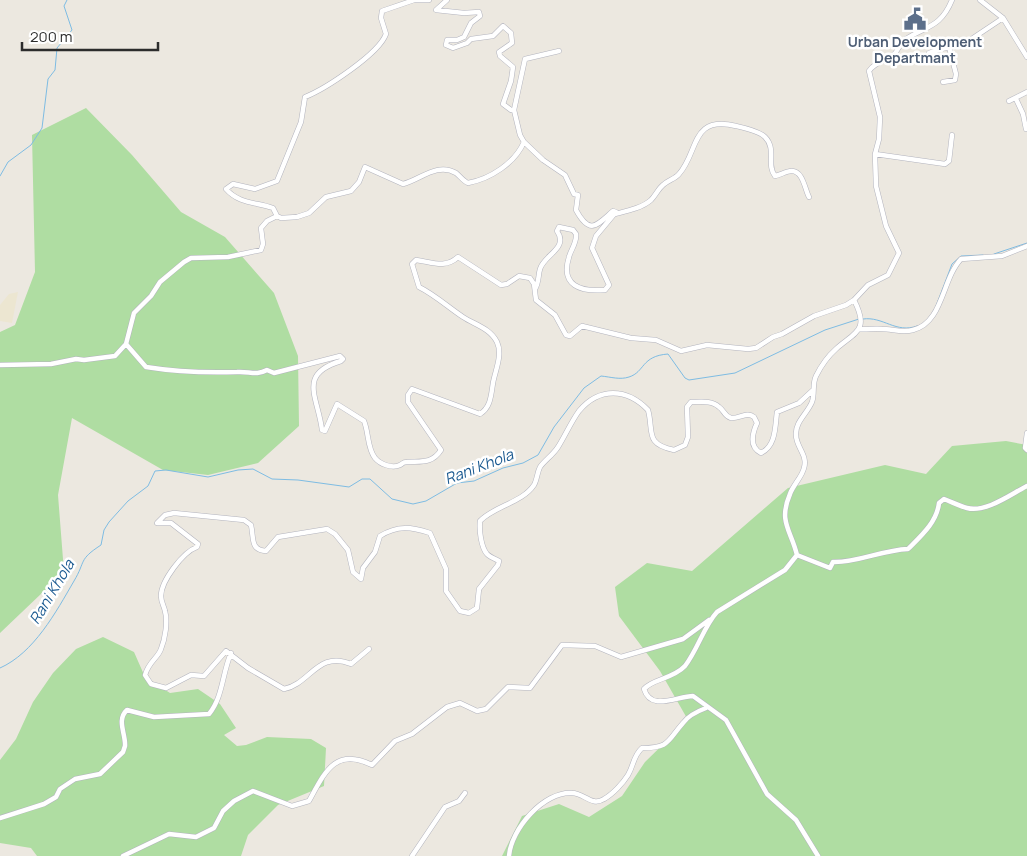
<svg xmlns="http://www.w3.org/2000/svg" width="1027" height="856" viewBox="0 0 1027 856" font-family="Manrope,sans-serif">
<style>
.education{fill:#ece6d1}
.green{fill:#afdda2}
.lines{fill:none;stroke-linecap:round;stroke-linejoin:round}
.stream{stroke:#7ebce3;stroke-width:1}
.street-casing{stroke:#b3b4be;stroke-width:5.5}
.street{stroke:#fff;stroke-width:4.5}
.labels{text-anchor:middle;stroke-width:5;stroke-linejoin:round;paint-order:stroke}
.service-label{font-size:14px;font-weight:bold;fill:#4e5e75;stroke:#fff}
.water-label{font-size:15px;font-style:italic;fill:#1b5a91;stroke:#fff}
</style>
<rect width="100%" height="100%" fill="#ece8e0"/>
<path class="education" d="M18 292 12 323 0 321V305L9 294Z"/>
<path class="green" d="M86 108 132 155 181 212 225 237 274 293 298 356 299 426 258 463 208 475 163 470 72 418 58 495 64 572 0 633V332L15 325 35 272 32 135Z
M1006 441 1027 445V856H502L522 816 559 804 589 817 622 796 645 762 688 720 660 671 619 616 615 587 647 563 692 571 788 488 885 465 926 474 952 446Z
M103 637 134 652 145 677 170 693 198 689 220 704 236 728 224 735 237 746 246 745 267 737 311 739 326 748 324 786 278 805 248 835 241 856H37L31 848 0 843V760L16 739 33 702 53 673 76 649Z"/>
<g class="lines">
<path class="stream" d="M0 176 8 162 31 145 42 128 48 79 55 70 57 48 72 30 64 6 67 0
M994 254 1027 243
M936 306 952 264 961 256 983 255
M863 319C883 316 896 334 917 326
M0 668C34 653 56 612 74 581 86 561 78 560 101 545L104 530 109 522 128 501 148 486 155 471 166 470 208 477 238 470 253 469 272 479 298 480 349 487 362 479H370L392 499 413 504 426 501 457 483 474 481 503 468 523 463 538 455 554 427 584 388 601 376C611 377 620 380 629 377 645 372 641 356 668 354L685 378 689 380 735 373 825 330 859 319"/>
<defs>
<path id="street" d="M415 0H429
M447 0 436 10 464 13 479 12 480 16 471 23 464 37 457 40H447L446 45 453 48 467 43 471 39 493 36 503 26 511 33 512 43 499 52 500 56 513 67 511 81 503 104 511 110H514
M980 0 1003 18 1027 57
M929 53 970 40 1003 18
M943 82 955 80 956 74 949 47
M1016 99 1023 114 1026 129
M1009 101 1027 92
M875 154 945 164 949 161 952 135
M615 214C627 211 642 208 651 200 656 195 658 189 663 185 668 180 675 179 679 174 699 152 690 115 736 126 745 128 759 131 765 137 777 149 766 165 775 176 780 175 787 171 791 171 803 170 805 190 809 197
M277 216 273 208C256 202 239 204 226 189L233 184 255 189 277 181 301 122 305 97C325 89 379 54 386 34L381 18 382 11 414 0
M535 289C539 283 538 276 540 269 544 255 569 248 557 231L559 227 573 230 576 234C577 243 571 249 569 257 560 286 581 292 605 290L609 285 592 248 596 236 616 212 613 211C597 225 590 236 576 210L578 195 574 194 565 175 543 160 524 142 520 135 514 110 525 59 559 51
M859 329C867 330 874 328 882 329 892 329 902 333 913 330 943 323 942 279 961 259L1002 256 1027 246
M126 344 146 367C177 372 207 373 237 372 249 371 256 376 267 370L274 373 340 356 343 359 341 361C297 374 318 397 322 430L325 431 337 404 364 421C369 433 367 448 375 458 380 464 392 469 400 465 404 463 402 462 407 462 421 461 432 464 441 450L408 402V395L412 389 480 414C491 407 491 395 493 383 495 371 503 355 497 342 490 328 475 325 463 317 448 307 435 295 419 287L412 264 416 260C432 262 445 269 458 257L501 285 507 284 519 276 530 278 534 284 536 300 555 315 566 335 570 336 582 326 631 338 656 340 681 351 707 345 748 349 756 348 773 337 782 334 814 316 846 305 854 300
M0 365 51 364 76 359 84 360 115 356 126 344 134 313 151 296 160 282 184 262 191 258 228 257 261 250 263 244 261 228 267 221 277 216 281 218 297 217 309 213 326 197 351 191 359 182 365 167 403 184C420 180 437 162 456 173 460 176 463 181 468 183 490 179 515 163 524 142
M1027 433 1025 448 1027 450
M797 555 830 568 833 562C857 563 882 550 908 549 921 536 937 522 939 503L944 499C952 502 959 506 967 508 986 513 1011 494 1027 486
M369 649 351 664C318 650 310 684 284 689L248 668 226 651 204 676 191 675 166 688 151 684 145 675C149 661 158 658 161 649 165 639 168 622 165 611 164 606 161 602 161 596 161 581 183 552 197 547L198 544 171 523H157L165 515 174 513 244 520 251 525C254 538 250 550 266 551L278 537 327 529 335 534 348 550 353 572 361 579 363 568 375 552 380 536C398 525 411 527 430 533L446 569V591L460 611 469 613 477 608 479 589 498 565 499 561C495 559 490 557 487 554 481 547 479 530 480 521 494 506 522 503 534 485 537 480 537 473 540 467 545 460 553 455 558 447 565 436 571 422 579 411 599 387 627 388 648 410 654 431 644 444 674 450L685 445 688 437 687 407 691 402C700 402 712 400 719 407 724 410 724 416 731 418 739 419 747 411 754 417L757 423C752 434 749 447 761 453 776 446 775 427 777 412L799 403 812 391
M0 818 44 804 56 797 60 789 75 779 100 774 123 752 125 746C126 734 116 720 127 710L154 717 209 714C223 697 222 674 231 653
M123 856 169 834 196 837 214 828 223 811 234 801 253 791 292 806 309 801C325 772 335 747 372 765L395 741 412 734 447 707 460 703 477 711 486 709 508 687 530 688 562 645 595 646 621 657 683 639 709 620
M412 856 445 807 459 801 465 793
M509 856C511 829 544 791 572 793 584 793 592 807 604 799 613 794 623 783 628 775 634 765 633 756 642 748 670 748 667 741 683 723 688 716 698 711 706 708
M818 856 796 820 767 794 726 720 693 696C677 696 651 712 644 689 652 679 673 679 685 666 698 649 704 626 717 612L785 570 797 555C791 530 778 522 790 494 793 485 802 477 804 468 808 455 796 447 796 435 795 422 807 414 812 402 815 394 812 384 816 376 821 366 828 356 836 349 855 332 870 331 854 300L868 285 888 275 899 253 886 226 876 186 875 154 879 139 880 117 869 71C874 63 883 61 891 57 898 53 899 43 906 39 927 26 941 27 952 0"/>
</defs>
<use href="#street" class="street-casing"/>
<use href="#street" class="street"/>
</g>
<defs>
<symbol id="civic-bare" viewBox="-9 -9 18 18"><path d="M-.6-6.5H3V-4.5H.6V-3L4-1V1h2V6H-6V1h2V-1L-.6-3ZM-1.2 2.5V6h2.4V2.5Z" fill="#5c6f8a" stroke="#fff" stroke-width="2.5" paint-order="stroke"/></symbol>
</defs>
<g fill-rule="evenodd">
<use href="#civic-bare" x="899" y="3" width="32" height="32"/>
</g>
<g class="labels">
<g class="service-label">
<text x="915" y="47">Urban Development<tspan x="915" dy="16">Departmant</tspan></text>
</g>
<g class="water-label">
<text transform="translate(479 467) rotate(-21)" y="5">Rani Khola</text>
<text transform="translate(52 592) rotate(-59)" y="5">Rani Khola</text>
</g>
</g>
<path d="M22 42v8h136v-8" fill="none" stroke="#2c2c2c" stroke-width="2.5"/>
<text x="30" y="42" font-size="15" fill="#2c2c2c" stroke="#ffffff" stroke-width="4" paint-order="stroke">200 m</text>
</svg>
